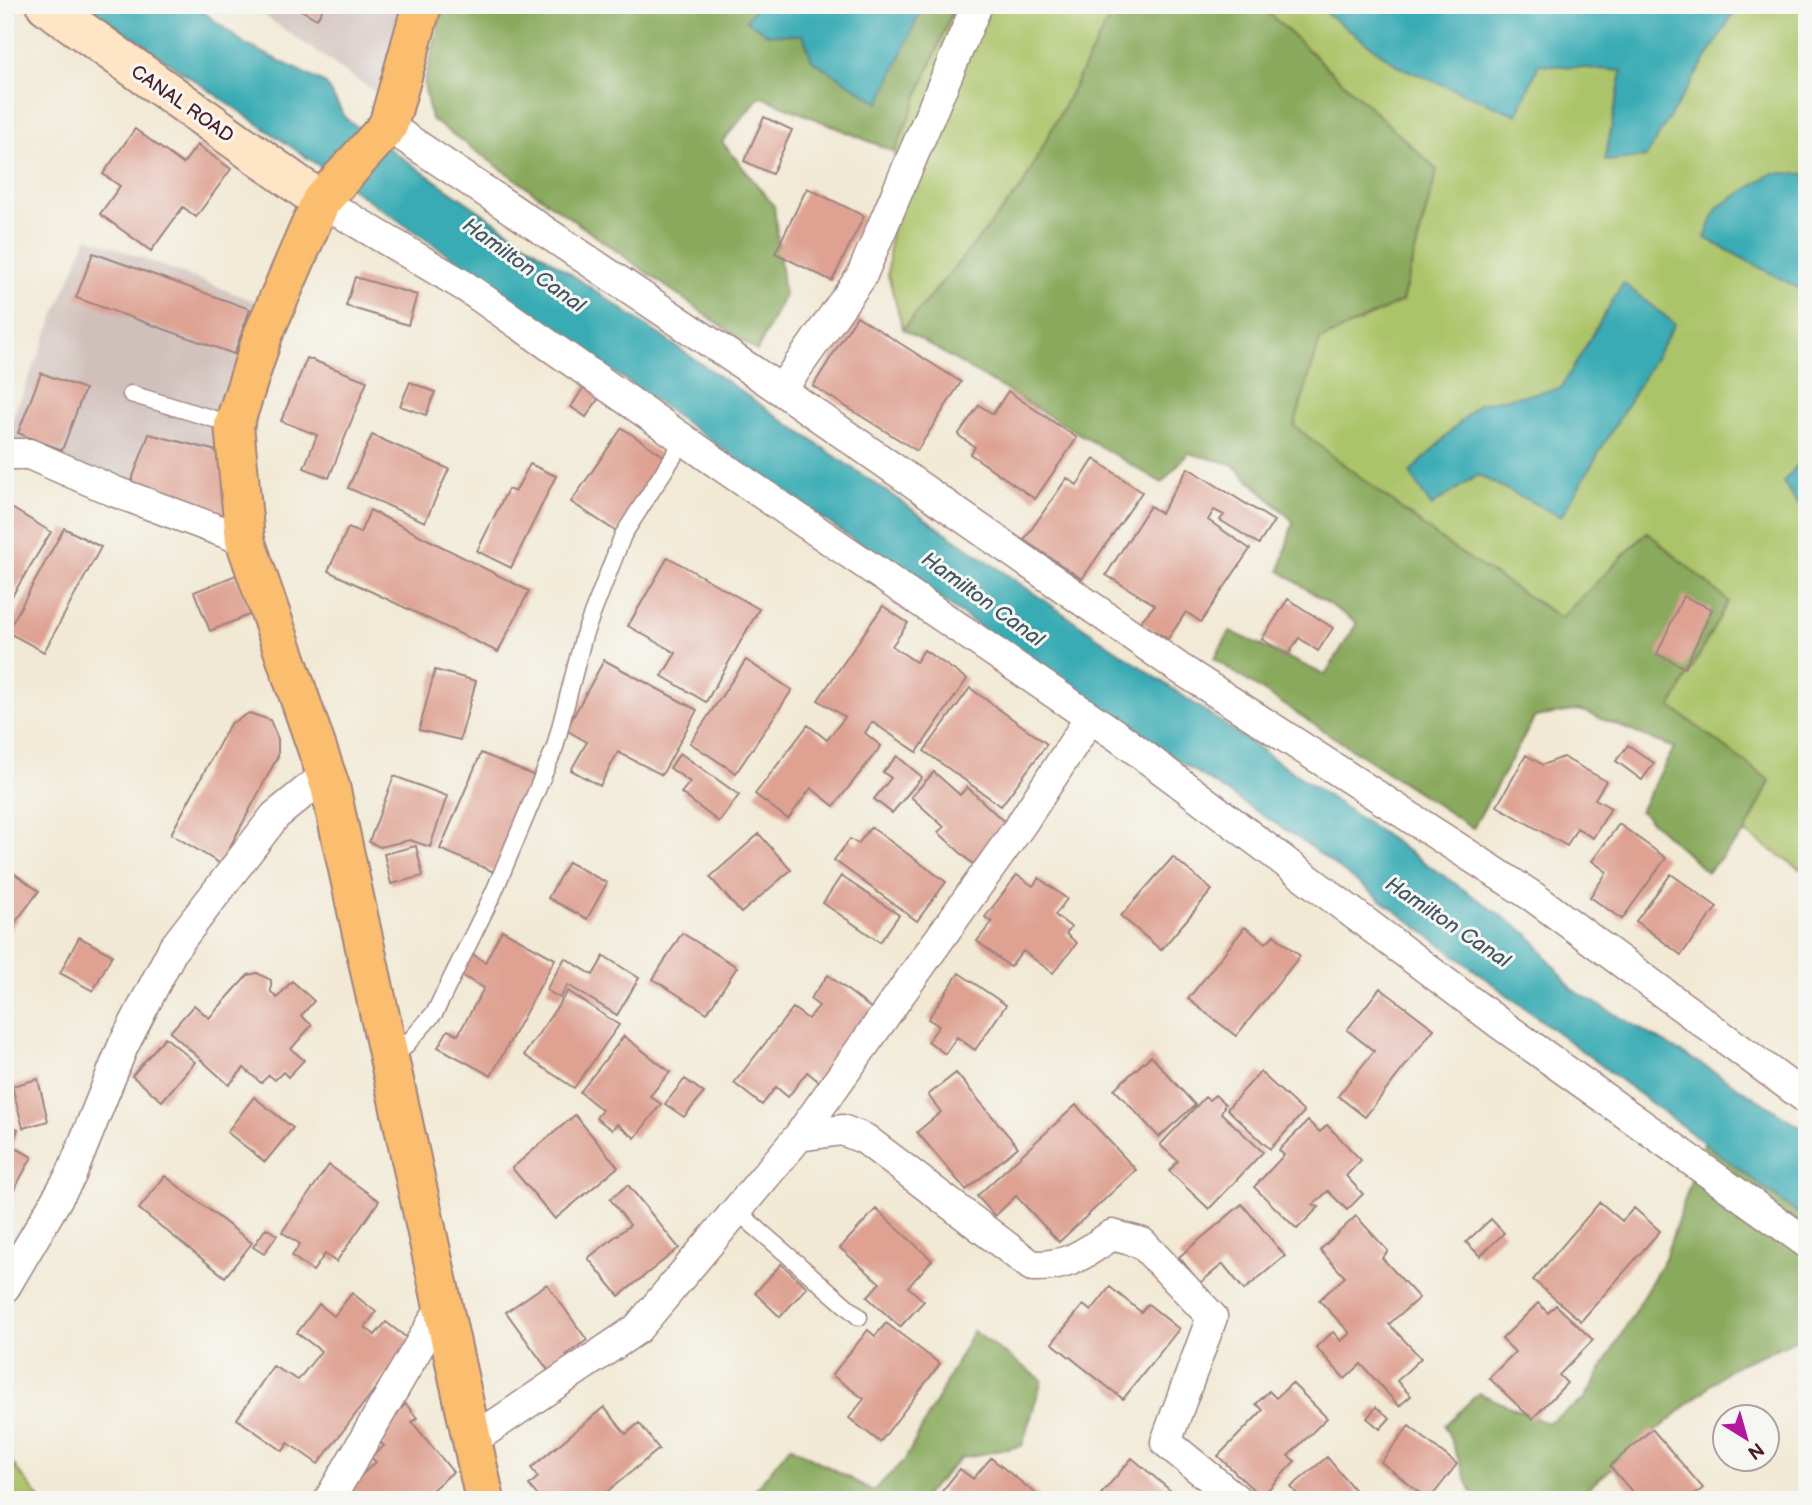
<svg xmlns="http://www.w3.org/2000/svg" width="1812" height="1505" viewBox="0 0 1812 1505" font-family="'Balsamiq Sans',sans-serif">
<style>
.industrial{fill:#d0c0bb}
.green{fill:#acc469;stroke:#7b724a;stroke-width:2}
.forest{fill:#89aa5d;stroke:#6a6444;stroke-width:2}
.water{fill:#39abb4;stroke:#426570;stroke-width:2}
.building{fill:#dea192}
.lines{fill:none;stroke-linecap:round;stroke-linejoin:round}
.lane-casing{stroke:#9e8480;stroke-width:19}
.street-casing{stroke:#9e8480;stroke-width:33}
.secondary-casing{stroke:#9e8480;stroke-width:42}
.primary-casing{stroke:#9e8480;stroke-width:42}
.lane{stroke:#fff;stroke-width:16}
.street{stroke:#fff;stroke-width:30}
.secondary{stroke:#fde5c5;stroke-width:38}
.primary{stroke:#fbbd6e;stroke-width:38}
.labels{text-anchor:middle;stroke-width:6;stroke-linejoin:round;paint-order:stroke}
.street-label{font-size:19px;fill:#4a1f2b;stroke:#f6f6f2}
.water-label{font-size:21px;font-style:italic;fill:#435762;stroke:#f6f6f2}
</style>
<rect width="100%" height="100%" fill="#f6f6f2"/>
<filter id="ink" filterUnits="userSpaceOnUse"><feTurbulence type="fractalNoise" baseFrequency=".0143" numOctaves="2"/><feDisplacementMap in="SourceGraphic" scale="14" xChannelSelector="R" yChannelSelector="G"/><feConvolveMatrix kernelMatrix="1 2 1 2 8 2 1 2 1" color-interpolation-filters="sRGB"/></filter>
<filter id="wash" filterUnits="userSpaceOnUse"><feTurbulence type="fractalNoise" baseFrequency=".00686" numOctaves="4" result="noise"/><feDisplacementMap in="SourceGraphic" scale="28" xChannelSelector="R" yChannelSelector="G"/><feGaussianBlur stdDeviation="1.57" result="paint"/><feColorMatrix in="noise" values="0 0 0 0 0 0 0 0 0 0 0 0 0 0 0 0 0 1.4 0 .05"/><feComposite in="paint" operator="in"/></filter>
<g filter="url(#wash)">
<rect width="100%" height="100%" fill="#f1e9d4"/>
<path class="industrial" d="M249 5H406L379 95Z
M87 237 259 303 233 527 5 436Z"/>
<path class="green" d="M955 5H1116L1022 187 903 329 888 275 895 152Z
M1260 5H1807V873L1745 833 1770 781 1671 707 1728 602 1647 532 1561 618 1448 545 1294 426 1320 340 1402 301 1437 170Z
M5 1454 41 1500H5Z"/>
<path class="forest" d="M444 5H955L895 152 760 96 722 142 774 206 784 295 757 351 431 119 424 84Z
M1116 5H1260L1437 170 1402 301 1320 340 1294 426 1448 545 1561 618 1647 532 1728 601 1671 707 1770 781 1745 833 1707 872 1640 811 1674 748 1580 710 1535 717 1473 828 1214 659 1230 631 1325 675 1357 623 1280 571 1293 521 1232 464 1188 453 1162 483 903 329 1022 187Z
M1704 1142 1807 1220V1336L1732 1367 1574 1500H1483L1471 1491 1445 1425 1479 1393 1547 1423 1584 1400 1665 1258Z
M973 1331 1042 1380 1022 1446 961 1458 925 1495V1500H747L790 1446 873 1491 905 1460Z"/>
<path class="water" d="M85 5H194L245 44 326 84 346 119 1528 934 1573 990 1713 1071 1807 1131V1220L1304 842 1110 716 761 476 443 251Z
M758 5H923L880 103 812 60 803 35 768 34 746 20Z
M1315 5H1738C1709 57 1675 105 1646 157L1605 161 1622 71 1539 64 1517 115 1400 67Z
M1773 173 1807 174V293L1705 238 1717 208Z
M1623 283 1675 324 1561 517 1478 475 1431 506 1410 473 1478 404 1561 388Z
M1807 454V505L1797 503 1783 482Z"/>
<g id="blocks">
<path class="building" d="M292 5H325L317 19Z
M764 117 792 130 772 174 744 161Z
M135 129 183 164 197 145 231 169 196 217 183 207 151 251 100 214 120 186 103 174Z
M807 188 864 216 832 281 775 253Z
M93 253 250 309 234 354 76 298Z
M355 277 417 295 408 325 346 306Z
M857 316 961 382 917 451 813 386Z
M307 358 367 381 329 478 304 468 317 435 281 421Z
M41 373 85 389 62 450 18 433Z
M5 374 11 377 5 390Z
M410 382 435 392 426 415 400 406Z
M585 385 601 395 586 417 571 407Z
M1008 391 1077 438 1035 499 970 454 975 447 958 435 979 405 993 414Z
M622 428 667 458 617 532 571 502Z
M149 434 221 452 226 519 130 485Z
M372 435 449 469 425 522 348 488Z
M1094 459 1142 492 1082 579 1024 540 1067 478 1077 485Z
M530 464 556 476 511 568 477 551 508 489 515 492Z
M1188 468 1274 521 1259 544 1220 520 1224 515 1214 510 1208 520 1250 549 1201 622 1186 612 1168 639 1140 622 1155 605 1106 575 1150 506 1161 513Z
M5 504 51 532 9 601 5 598Z
M370 510 529 591 498 652 328 571 348 528 360 533Z
M64 528 101 547 44 652 7 632Z
M668 557 759 609 706 702 662 676 676 653 628 626Z
M236 575 251 614 210 631 194 592Z
M1683 596 1712 609 1685 668 1657 654Z
M1288 599 1333 628 1318 651 1299 638 1287 656 1262 639Z
M883 606 908 623 892 646 916 662 924 650 967 679 917 752 872 722 865 733 881 746 834 806 811 788 788 819 755 794 808 725 827 740 845 717 818 700Z
M604 660 697 710 662 775 618 752 600 786 571 770 587 742 566 730Z
M746 660 792 690 736 773 690 743Z
M435 670 476 681 460 740 419 730Z
M970 688 1047 744 1001 806 924 751Z
M249 713 270 720 278 739V756L221 864 171 834 230 724Z
M1628 745 1654 763 1642 780 1616 761Z
M481 753 535 776 494 872 440 849Z
M680 753 739 795 719 822 681 793 690 782 670 768Z
M1526 755 1543 765 1563 757 1606 781 1595 799 1611 808 1593 838 1577 828 1567 846 1497 806Z
M897 756 922 777 892 813 874 799 891 778 883 772Z
M934 772 960 795 967 787 1012 829 976 867 938 832 944 827 911 797Z
M394 776 447 796 430 847 410 840 380 847 369 842Z
M1619 824 1666 858 1622 919 1590 897 1607 872 1592 861Z
M871 827 946 882 917 921 834 860 850 839 858 844Z
M759 834 791 870 741 913 710 877Z
M416 846 423 876 391 884 384 854Z
M1173 857 1212 890 1161 950 1121 916Z
M568 862 607 883 587 919 548 898Z
M5 867 39 891 5 936Z
M1671 874 1717 907 1681 955 1636 921Z
M1017 875 1033 886 1039 878 1067 899 1055 915 1071 927 1066 934 1077 943 1053 973 1023 951 1010 967 977 941 992 922 985 917Z
M841 876 899 915 880 942 823 903Z
M1245 927 1266 943 1274 935 1300 956 1236 1036 1188 999Z
M502 930 555 959 491 1076 438 1047 448 1030 458 1035 484 988 457 973 469 952 485 962Z
M682 933 737 967 707 1013 653 979Z
M79 937 112 955 93 991 60 973Z
M604 956 639 978 617 1015 568 985 560 998 546 990 565 958 593 975Z
M257 973 271 980V992L277 998 292 981 314 1001 301 1016 312 1025 291 1049 304 1060 288 1077 283 1072 275 1080 269 1075 261 1083 244 1068 229 1085 170 1032 194 1005 209 1018 248 975Z
M959 973 1006 1005 975 1050 957 1037 945 1054 928 1041 939 1026 928 1019Z
M828 975 877 1013 822 1084 807 1072 788 1097 776 1087 762 1105 734 1083 793 1008 808 1019 819 1006 810 999Z
M1380 988 1434 1029 1365 1117 1338 1096 1374 1051 1347 1030Z
M568 991 619 1025 574 1088 524 1055Z
M624 1036 670 1072 650 1096 661 1104 635 1138 617 1124 612 1130 596 1118 602 1110 580 1092Z
M165 1037 195 1062 162 1101 132 1076Z
M1151 1056 1195 1105 1159 1137 1114 1089Z
M1260 1072 1304 1112 1270 1149 1227 1109Z
M956 1073 1018 1147 966 1190 917 1132 941 1112 928 1095Z
M38 1079 48 1121 23 1128 12 1086Z
M685 1079 704 1093 684 1117 665 1104Z
M1215 1095 1225 1104 1221 1113 1263 1152 1209 1209 1169 1171 1178 1161 1160 1145 1205 1097 1209 1100Z
M254 1097 293 1128 265 1162 227 1132Z
M1076 1105 1136 1170 1059 1242 1016 1196 995 1216 977 1196Z
M575 1115 618 1167 555 1219 512 1168Z
M1308 1121 1320 1132 1327 1125 1361 1160 1346 1176 1363 1194 1347 1210 1328 1191 1313 1205 1319 1207 1297 1229 1254 1187 1284 1155 1279 1150Z
M5 1124 18 1129 12 1146 32 1157 5 1206Z
M329 1165 379 1201 336 1262 325 1254 313 1271 292 1256 300 1244 282 1232Z
M165 1176 252 1243 225 1277 139 1209Z
M628 1185 679 1248 619 1296 588 1258 630 1225 610 1199Z
M1600 1202 1622 1221 1634 1208 1660 1231 1581 1321 1533 1280Z
M1242 1204 1285 1256 1244 1290 1223 1264 1200 1283 1179 1257Z
M876 1209 932 1260 908 1287 924 1301 900 1327 867 1297 880 1283 840 1248Z
M1356 1216 1388 1251 1382 1258 1419 1298 1389 1324 1421 1358 1397 1381 1411 1396 1399 1406 1361 1364 1345 1379 1316 1347 1333 1332 1341 1341 1350 1333 1319 1300 1345 1277 1320 1250Z
M1491 1219 1504 1233 1480 1256 1466 1242Z
M266 1228 277 1235 264 1254 253 1247Z
M5 1241 16 1248 5 1266Z
M781 1264 807 1287 780 1317 755 1293Z
M547 1284 587 1340 566 1355 573 1363 553 1377 506 1312Z
M1110 1287 1141 1312 1148 1304 1179 1329 1123 1399 1052 1343 1083 1305 1091 1311Z
M352 1293 376 1312 365 1327 375 1335 386 1322 411 1341 318 1464 288 1443 283 1451 237 1419 273 1366 298 1380 321 1351 297 1333 319 1304 334 1316Z
M1538 1303 1548 1313 1556 1305 1593 1340 1559 1375 1567 1383 1532 1419 1489 1378 1515 1352 1502 1339Z
M886 1323 940 1364 880 1442 849 1418 864 1399 832 1375 868 1330 875 1336Z
M1292 1383 1327 1418 1288 1456 1295 1461 1261 1497 1218 1456 1263 1410 1256 1404 1269 1391 1276 1398Z
M406 1404 417 1418 412 1422 453 1472 420 1500H359L348 1487 376 1462 371 1457 384 1446 373 1433Z
M604 1407 626 1434 639 1423 659 1449 597 1500H541L529 1485 538 1477 531 1468Z
M1376 1407 1390 1418 1380 1429 1367 1418Z
M1409 1426 1457 1464 1429 1500 1381 1462Z
M1652 1429 1703 1488 1688 1500H1639L1610 1466Z
M1327 1457 1363 1500H1302L1291 1487Z
M991 1458 1040 1497 1039 1500H954L942 1491 960 1469 973 1479Z
M1132 1458 1178 1497 1175 1500H1096Z"/>
</g>
</g>
<g filter="url(#ink)">
<use href="#blocks" fill-opacity="0" stroke="#9e8480" stroke-width="2"/>
<g class="lines">
<defs>
<path id="lane" d="M131 394 234 425
M393 1060 435 1012 493 894 555 747 584 635 623 535 684 440
M737 1211 859 1317"/>
<path id="street" d="M388 126 781 390 1179 668 1535 898 1807 1099
M321 201 466 287 726 469 1119 737 1499 1023 1807 1243
M781 390 861 277 977 5
M5 454H29L116 492 245 540
M799 1136 1022 823 1090 718
M5 1287 71 1175 123 1046 173 949 275 816 313 785 330 786
M474 1439 637 1329 799 1136 842 1130 865 1139 1032 1266C1069 1267 1082 1255 1112 1235L1142 1243 1212 1317 1166 1442 1237 1500
M329 1500 444 1303"/>
<path id="secondary" d="M46 5 321 201"/>
<path id="primary" d="M422 5 388 126 321 201 263 335 234 425 245 540 330 786 485 1500"/>
</defs>
<use href="#lane" class="lane-casing"/>
<use href="#street" class="street-casing"/>
<use href="#secondary" class="secondary-casing"/>
<use href="#primary" class="primary-casing"/>
<use href="#lane" class="lane"/>
<use href="#street" class="street"/>
<use href="#secondary" class="secondary"/>
<use href="#primary" class="primary"/>
</g>
</g>
<g class="labels">
<g class="street-label">
<text transform="translate(183 103) rotate(35)" y="7">CANAL ROAD</text>
</g>
<g class="water-label">
<text transform="translate(524 265) rotate(36)" y="7">Hamilton Canal</text>
<text transform="translate(983 599) rotate(36)" y="7">Hamilton Canal</text>
<text transform="translate(1448 922) rotate(34)" y="7">Hamilton Canal</text>
</g>
</g>
<rect width="1812" height="1505" fill="none" stroke="#f6f6f2" stroke-width="28"/>
<g transform="translate(1746 1438) rotate(143)"><circle r="33" fill="#f6f6f2" stroke="#b1a0a2" stroke-width="2"/>
<path d="M0-5L12 26L0 18L-12 26Z" fill="#b5179e"/>
<text y="-10" font-size="19" font-weight="bold" text-anchor="middle" fill="#4a1f2b">N</text>
</g>
</svg>
